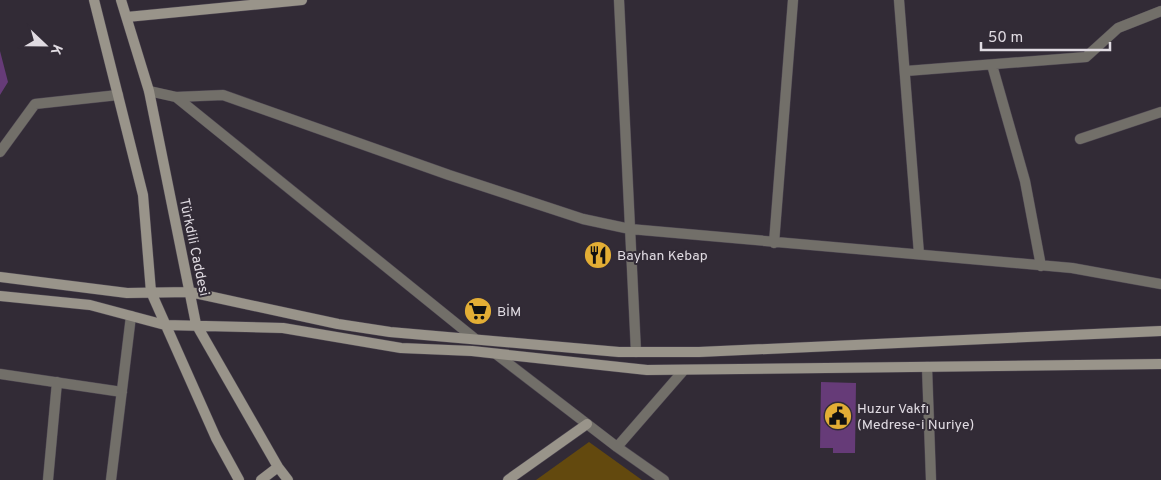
<svg xmlns="http://www.w3.org/2000/svg" width="1161" height="480" viewBox="0 0 1161 480" font-family="Overpass,sans-serif">
<style>
.green{fill:#63490e}
.building{fill:#663b78}
.lines{fill:none;stroke-linecap:round;stroke-linejoin:round}
.street-casing{stroke:#4e4752;stroke-width:11}
.secondary-casing{stroke:#4e4752;stroke-width:11}
.street{stroke:#726f69;stroke-width:10}
.secondary{stroke:#99948a;stroke-width:10}
.labels{text-anchor:middle;stroke-width:4;stroke-linejoin:round;paint-order:stroke}
.street-label{font-size:14px;fill:#e0dbe2;stroke:#322b36}
.poi-label{font-size:14px;fill:#e0dbe2;stroke:#322b36;text-anchor:start}
</style>
<rect width="100%" height="100%" fill="#322b36"/>
<path class="green" d="M589 442 642 480H536Z"/>
<path class="building" d="M0 51 8 82 0 95Z
M821 382 856 383 855 453H833V448H820Z"/>
<g class="lines">
<defs>
<path id="street" d="M619 0 636 352
M899 0 919 254
M992 65 1025 181 1041 266
M906 71 1086 57 1118 28 1161 11
M149 91 176 97 474 338
M176 97 223 95 449 175 583 219 630 229 1072 268 1161 284
M1080 139 1161 112
M0 152 35 104 118 95
M774 243 793 0
M496 354 617 447 664 480
M927 367 931 480
M0 374 122 392
M617 447 684 370
M48 480 57 382
M111 480 131 316"/>
<path id="secondary" d="M94 0 143 195 151 292 216 438 239 480
M121 0 149 91 196 324 278 467 288 480
M127 17 302 0
M0 277 127 293 190 292 338 324 390 332 619 352H699L1161 331
M0 296 90 305 165 325 283 328 401 348 472 351 647 370 1161 364
M261 480 278 467
M508 480 587 424"/>
</defs>
<use href="#street" class="street-casing"/>
<use href="#secondary" class="secondary-casing"/>
<use href="#street" class="street"/>
<use href="#secondary" class="secondary"/>
</g>
<defs>
<symbol id="restaurant-disc" viewBox="-11 -11 22 22"><circle r="9.5" fill="#e3ae35" stroke="#322b36"/><path d="M-5-6h1v4h1v-4h1v4h1v-4h1v5L-1.5 .5V6h-2V.5L-5-1ZM5-6V6H3V1.5H1.5Q1.5-4 5-6Z" fill="#111"/></symbol>
<symbol id="supermarket-disc" viewBox="-11 -11 22 22"><circle r="9.5" fill="#e3ae35" stroke="#322b36"/><path d="M-6-5.5h2.5l.6 2H6L4.5 2H-2.5L-4.4-4H-6ZM-1.5 3.2a1.3 1.3 0 1 0 .1 0ZM3 3.2a1.3 1.3 0 1 0 .1 0Z" fill="#111"/></symbol>
<symbol id="civic-disc" viewBox="-11 -11 22 22"><circle r="9.5" fill="#e3ae35" stroke="#322b36"/><path d="M-.6-6.5H3V-4.5H.6V-3L4-1V1h2V6H-6V1h2V-1L-.6-3ZM-1.2 2.5V6h2.4V2.5Z" fill="#111"/></symbol>
</defs>
<g fill-rule="evenodd">
<use href="#restaurant-disc" x="582" y="239" width="32" height="32"/>
<use href="#supermarket-disc" x="462" y="295" width="32" height="32"/>
<use href="#civic-disc" x="822" y="400" width="32" height="32"/>
</g>
<g class="labels">
<g class="street-label">
<text transform="translate(195 247) rotate(78)" y="5">Türkdili Caddesi</text>
</g>
<g class="poi-label">
<text x="617" y="260">Bayhan Kebap</text>
<text x="497" y="316">BİM</text>
<text x="857" y="413">Huzur Vakfı<tspan x="857" dy="16">(Medrese-i Nuriye)</tspan></text>
</g>
</g>
<g transform="translate(45 45) rotate(112)" stroke="#322b36" stroke-width="4" paint-order="stroke">
<path d="M0-4L9 19L0 12L-9 19Z" fill="#e0dbe2"/>
<text y="-8" font-size="14" font-weight="bold" text-anchor="middle" fill="#e0dbe2">K</text>
</g>
<path d="M981 42v8h129v-8" fill="none" stroke="#e0dbe2" stroke-width="2.5"/>
<text x="988" y="42" font-size="15" fill="#e0dbe2" stroke="#322b36" stroke-width="4" paint-order="stroke">50 m</text>
</svg>
